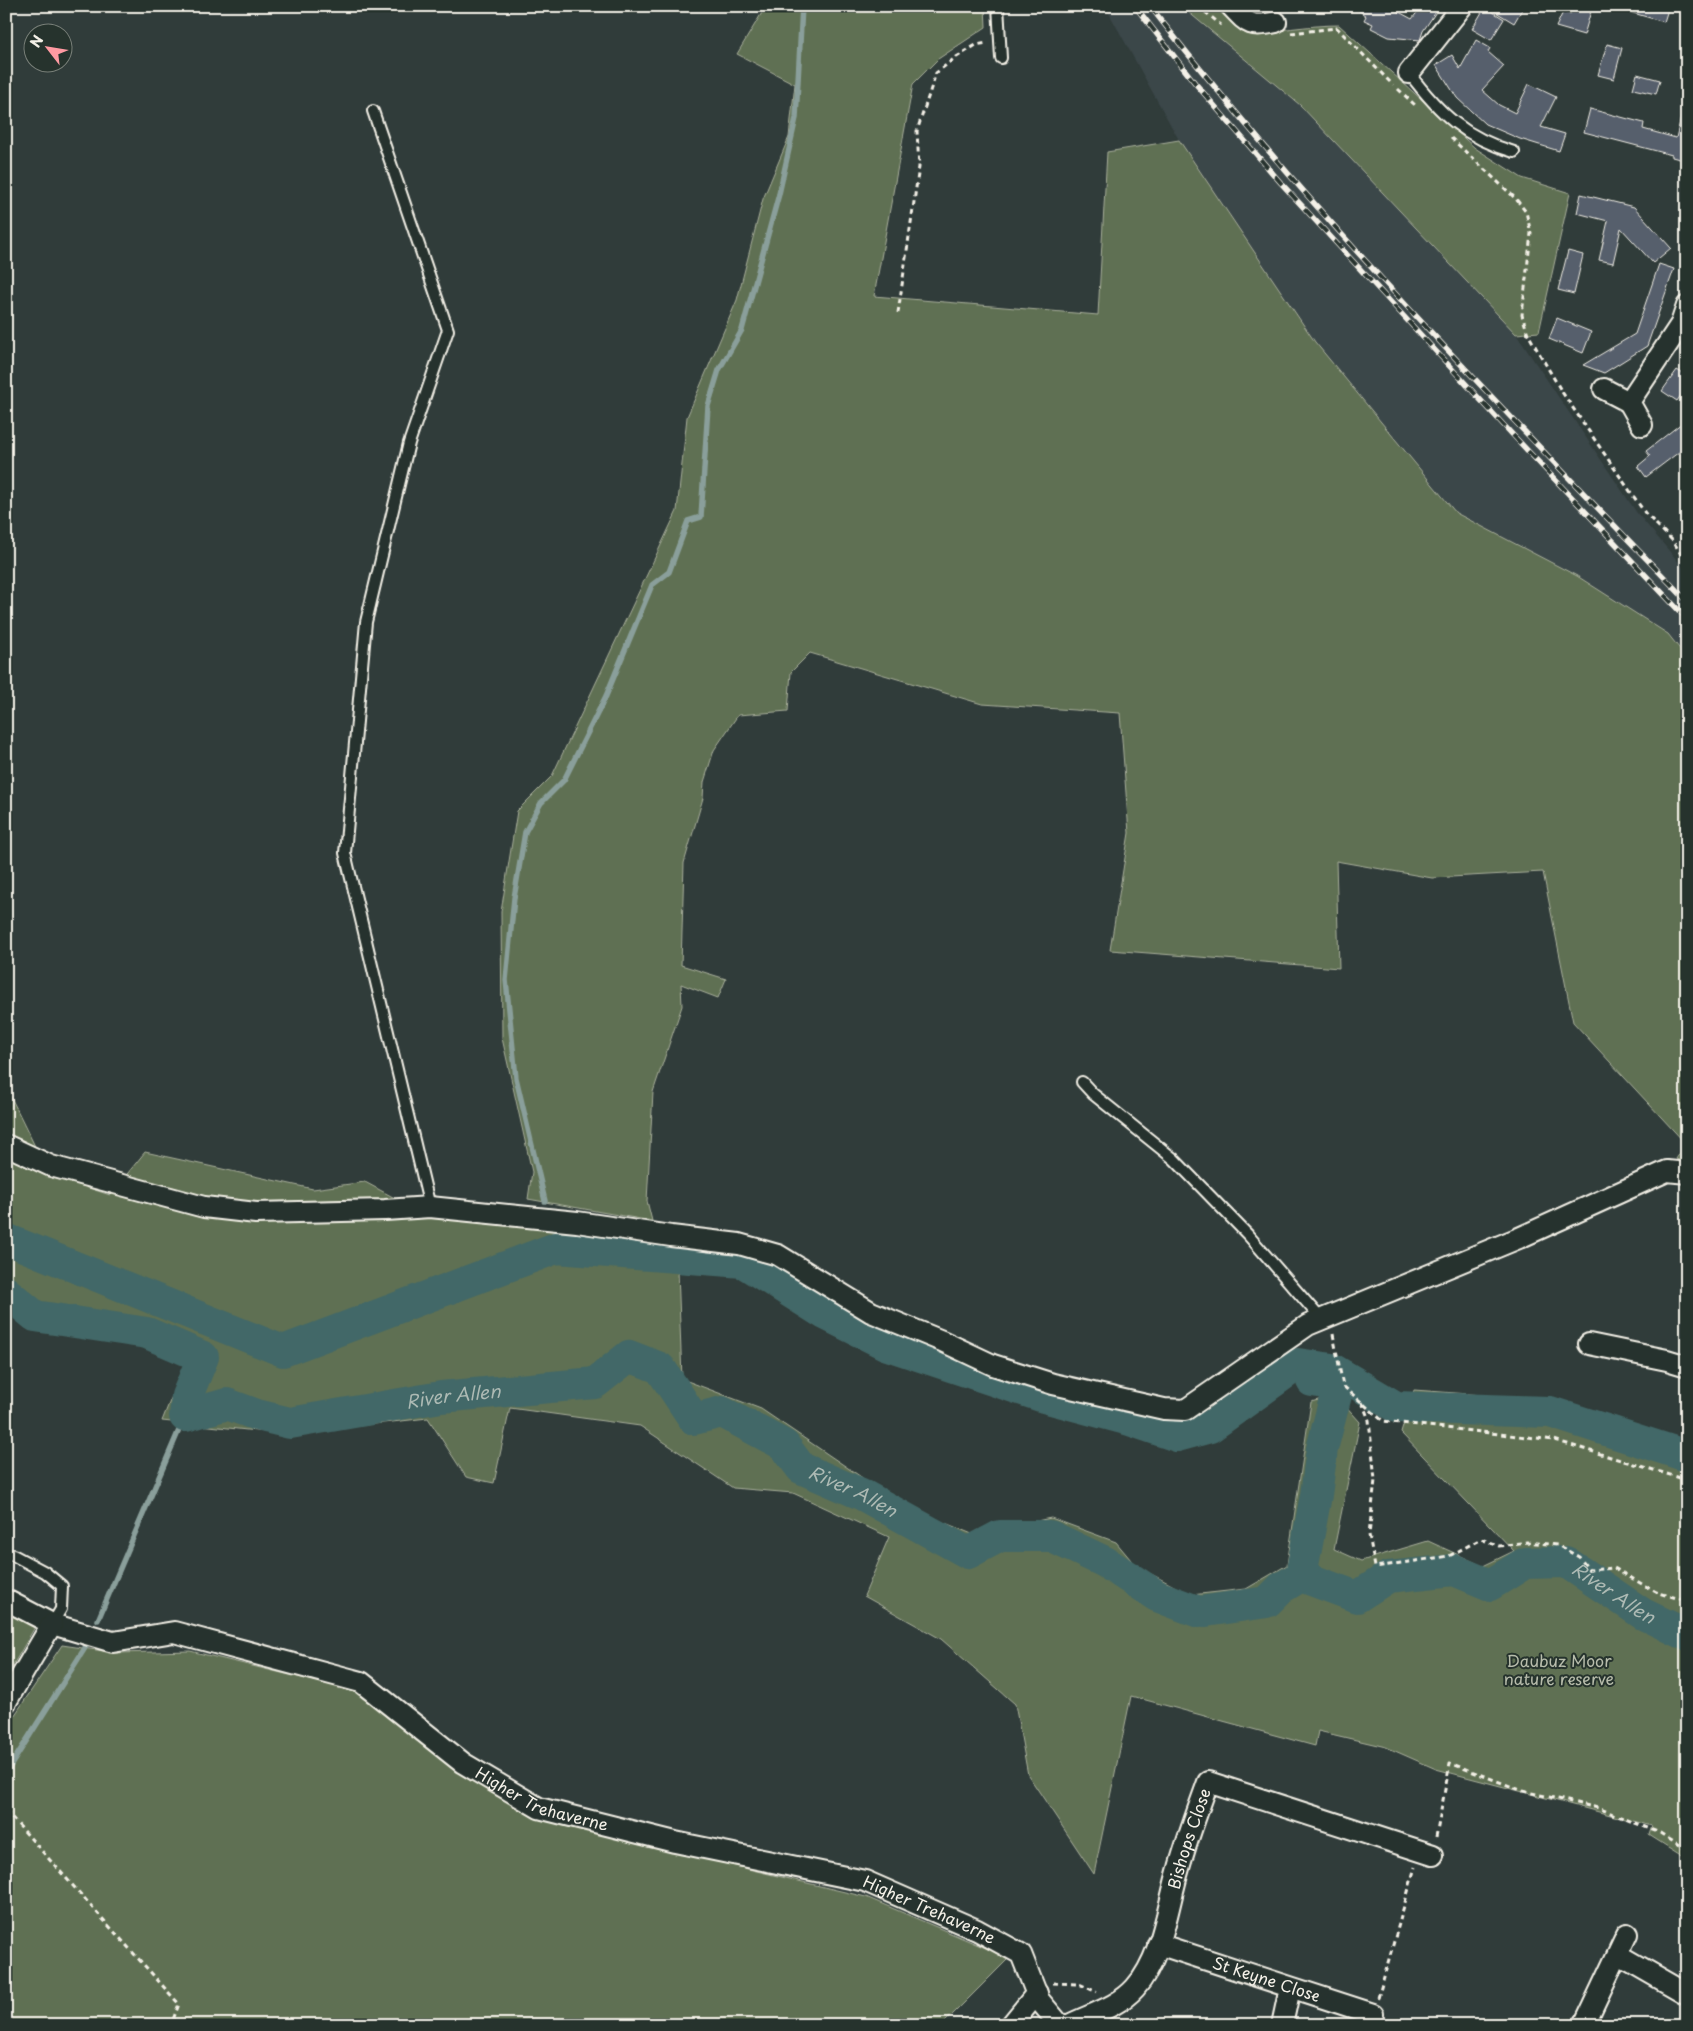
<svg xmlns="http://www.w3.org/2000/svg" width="1693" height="2031" viewBox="0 0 1693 2031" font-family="'Playpen Sans',sans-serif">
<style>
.built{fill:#3b4649}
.green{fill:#5f7052;stroke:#aab09d}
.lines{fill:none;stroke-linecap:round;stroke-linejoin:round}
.stream{stroke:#8a9f9b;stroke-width:5.5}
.river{stroke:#436867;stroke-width:32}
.building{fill:#565e6c;stroke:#f4f1e8}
.service-casing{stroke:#f4f1e8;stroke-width:14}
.minor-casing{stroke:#f4f1e8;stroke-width:24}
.path{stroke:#f4f1e8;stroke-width:3;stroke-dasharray:5 4;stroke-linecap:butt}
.service{stroke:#26332d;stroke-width:10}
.minor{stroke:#26332d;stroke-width:20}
.rail-casing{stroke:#f4f1e8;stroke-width:5.5}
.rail{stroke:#26332d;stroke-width:4;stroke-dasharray:11;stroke-linecap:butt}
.labels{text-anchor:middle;stroke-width:4;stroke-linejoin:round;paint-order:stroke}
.park-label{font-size:16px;fill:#b8bdac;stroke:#26332d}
.street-label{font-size:16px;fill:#f4f1e8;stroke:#26332d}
.water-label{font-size:18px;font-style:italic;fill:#adbab4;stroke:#26332d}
</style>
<rect width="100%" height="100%" fill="#303c3a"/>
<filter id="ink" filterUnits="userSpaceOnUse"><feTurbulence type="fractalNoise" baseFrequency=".02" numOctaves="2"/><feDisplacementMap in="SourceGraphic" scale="10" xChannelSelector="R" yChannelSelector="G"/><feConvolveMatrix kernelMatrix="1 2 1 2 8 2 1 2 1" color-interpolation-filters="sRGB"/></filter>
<g filter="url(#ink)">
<path class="built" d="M1105 6H1181L1300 105 1516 334 1637 513 1687 572V658L1668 634 1577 576 1456 513 1315 342 1179 140Z"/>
<path class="green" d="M766 6H985L986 27 938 59 913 84 874 296 1098 315 1107 152 1179 140 1315 342 1456 513 1577 576 1668 634 1687 658V1163L1676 1159 1686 1144 1573 1022 1543 872 1432 878 1336 861 1339 968 1110 950 1129 833 1120 713 982 704 810 653 791 672 788 711 738 715 714 750 704 782 703 798 684 863 681 965 726 979 718 998 681 984 682 1006 653 1092 647 1201 652 1221 528 1199 532 1172 502 1038 501 912 517 811 552 776 677 511 687 417 737 300 763 199 789 137 795 84 737 54Z
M1181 6H1218L1244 32C1276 32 1307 25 1339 25L1475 148 1522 178 1570 193 1539 332 1516 334 1300 105Z
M6 1087 49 1175 110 1195 145 1152 313 1189 365 1182 430 1217 677 1243 682 1379 761 1409 904 1506 972 1534 1051 1518 1116 1542 1136 1566 1191 1595 1246 1589 1287 1565 1311 1402 1336 1395 1360 1422 1334 1549 1361 1561 1428 1541 1483 1566 1514 1551 1401 1433 1414 1390 1539 1399 1687 1442V1859L1649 1835 1652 1826 1436 1769 1386 1747 1318 1731 1315 1746 1131 1696 1094 1874 1028 1775 1015 1704 941 1639 864 1596 889 1537 793 1493 733 1488 640 1426 510 1408 494 1483 466 1477 428 1418 285 1434 162 1421 193 1343 27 1323 6 1283Z
M6 1612 35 1627 6 1677Z
M62 1645 117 1653 190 1651 352 1690 471 1778 541 1820 866 1897 1009 1958 942 2025H6V1728Z"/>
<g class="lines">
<path class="stream" d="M545 1201 516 1078 506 980 514 898 525 832 541 803 564 780 606 696 652 585 669 572 688 521 701 517 708 406 719 370 742 330 779 194 796 118 802 6
M553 1235 556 1248
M98 1620 185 1416
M6 1773 90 1640"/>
<g class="river">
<path d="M6 1239 283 1351 556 1248 743 1262 825 1314 885 1344 1044 1397 1130 1420 1177 1436 1210 1427 1298 1364 1332 1369 1396 1407 1550 1412 1687 1456"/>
<path id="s1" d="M6 1292 35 1316 147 1333 203 1357 187 1396 185 1416 227 1404 257 1415 290 1423 441 1397 595 1383 629 1356 660 1368 694 1419 722 1412 784 1445 801 1468 861 1494 968 1553 1000 1536H1050L1105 1562 1157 1596 1199 1612 1267 1602 1281 1588 1301 1576 1357 1597 1388 1577 1454 1570 1490 1585 1525 1563 1566 1562 1643 1614 1687 1635"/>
<path d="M1301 1576 1316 1495 1322 1449 1336 1395 1332 1384 1312 1381 1314 1371"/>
</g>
</g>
<path class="building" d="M1353 6H1388L1412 19 1422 6H1440L1423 31 1420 40 1389 37 1371 28 1373 24 1364 20 1366 16Z
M1486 6H1524L1514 23Z
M1573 6 1591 11 1584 35 1556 27 1563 12 1570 14Z
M1624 6H1669L1664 22 1623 10Z
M1485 7 1504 19 1491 40 1472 29Z
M1476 40 1490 48 1488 52 1504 66 1482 90 1499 105 1515 113 1529 84 1556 97 1541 127 1565 134 1559 151 1520 139 1485 124 1457 98 1436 65 1452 55 1460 69Z
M1607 44 1622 48 1614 79 1598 75Z
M1637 74 1660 80 1656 94 1633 89Z
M1590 109 1644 123 1643 129 1676 138 1681 117H1687V161L1672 157V155L1584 132Z
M1581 194 1634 207 1671 248 1653 263 1621 228 1613 263 1599 260 1608 221 1577 213Z
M1568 251 1583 255 1574 294 1558 290Z
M1659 264 1674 269 1647 346 1604 373 1583 365 1635 334Z
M1557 318 1591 332 1583 353 1549 339Z
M1677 370 1687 376V387L1677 401 1662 391Z
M1687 419V446L1646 477 1638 466 1650 456 1646 451Z"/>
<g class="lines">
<defs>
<path id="service" d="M998 6 1001 58
M1409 73C1439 113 1465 138 1514 152
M373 111 448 330 409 443 366 622 345 853 430 1207
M1082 1082 1093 1094 1174 1159 1248 1235 1322 1320
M13 1555 45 1572 62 1586 61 1609 52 1624"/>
<g id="minor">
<path d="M1231 6C1248 24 1250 28 1276 22"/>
<path d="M1409 73 1462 6"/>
<path d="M1604 389 1629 402"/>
<path d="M1642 425 1629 402 1681 324 1687 306"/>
<path d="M6 1145 51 1166 204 1207 256 1213 385 1210 430 1207 577 1222 671 1236 739 1244 778 1255 871 1312 942 1341 993 1365 1053 1384 1164 1409 1185 1410 1308 1325 1519 1238 1667 1171 1687 1173"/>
<path d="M1589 1344 1667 1360 1687 1366"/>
<path id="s2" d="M6 1600 52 1624 113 1642 174 1632 361 1682 463 1763 539 1808 675 1842 865 1881 977 1930 1021 1954 1039 2000 1060 2025"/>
<path d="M6 1702 52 1624"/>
<path id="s3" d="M1158 1944 1373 2014"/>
<path d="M1619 1955 1687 1994"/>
<path d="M1011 2025 1037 1993"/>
<path id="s4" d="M1069 2025C1091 2014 1118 2007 1135 1988 1163 1956 1167 1908 1179 1868 1187 1839 1198 1810 1208 1782L1433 1855"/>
<path d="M1282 2025 1290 1988"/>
<path d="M1584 2025 1627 1934"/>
</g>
</defs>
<use href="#service" class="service-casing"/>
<use href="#minor" class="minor-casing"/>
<path class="path" d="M1198 6 1221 25
M1291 33 1337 28 1393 85
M1398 89 1415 105
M1451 138 1516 199 1526 212 1531 233 1522 315 1528 334 1562 392 1645 513 1673 541 1687 564
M898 313 919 167 917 131 936 73 955 58 976 45 987 43
M1333 1334 1343 1386 1383 1421 1554 1440 1687 1480
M1362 1402 1369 1420 1375 1480 1369 1535 1375 1567 1449 1556 1481 1539 1499 1546 1527 1542 1557 1545 1579 1557 1589 1570 1614 1568 1656 1592 1687 1601
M6 1811 179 2004 171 2025
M1436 1837 1450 1763 1523 1791 1598 1808 1660 1833 1687 1850
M1053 1983 1079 1984 1097 1992
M1378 1998 1415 1867"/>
<use href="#service" class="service"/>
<use href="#minor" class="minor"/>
<defs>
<path id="rail" d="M1135 6 1195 83 1281 183 1511 433 1687 619
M1150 6C1314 217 1502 408 1687 601"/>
</defs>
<use href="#rail" class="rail-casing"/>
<use href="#rail" class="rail"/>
</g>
</g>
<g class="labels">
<g class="park-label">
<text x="1559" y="1667">Daubuz Moor<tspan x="1559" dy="18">nature reserve</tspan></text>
</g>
<g class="street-label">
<text dy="6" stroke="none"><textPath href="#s2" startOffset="589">Higher Trehaverne</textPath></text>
<text dy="6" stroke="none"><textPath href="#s4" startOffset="236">Bishops Close</textPath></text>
<text dy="6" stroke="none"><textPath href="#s2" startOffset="994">Higher Trehaverne</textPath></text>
<text dy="6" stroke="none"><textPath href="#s3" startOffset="114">St Keyne Close</textPath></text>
</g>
<g class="water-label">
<text dy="6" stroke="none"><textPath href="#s1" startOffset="549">River Allen</textPath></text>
<text dy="6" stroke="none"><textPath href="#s1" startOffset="1014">River Allen</textPath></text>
<text dy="6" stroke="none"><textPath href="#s1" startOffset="1852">River Allen</textPath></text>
</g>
</g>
<rect width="1693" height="2031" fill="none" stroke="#26332d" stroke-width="25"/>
<rect x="12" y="12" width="1668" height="2006" fill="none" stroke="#f4f1e8" stroke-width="2" filter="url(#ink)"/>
<g transform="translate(48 48) rotate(301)"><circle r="24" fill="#26332d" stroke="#787f78"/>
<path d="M0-4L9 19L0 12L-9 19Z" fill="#ff9aa2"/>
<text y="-8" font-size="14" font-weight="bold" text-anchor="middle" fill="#f4f1e8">N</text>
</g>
</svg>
